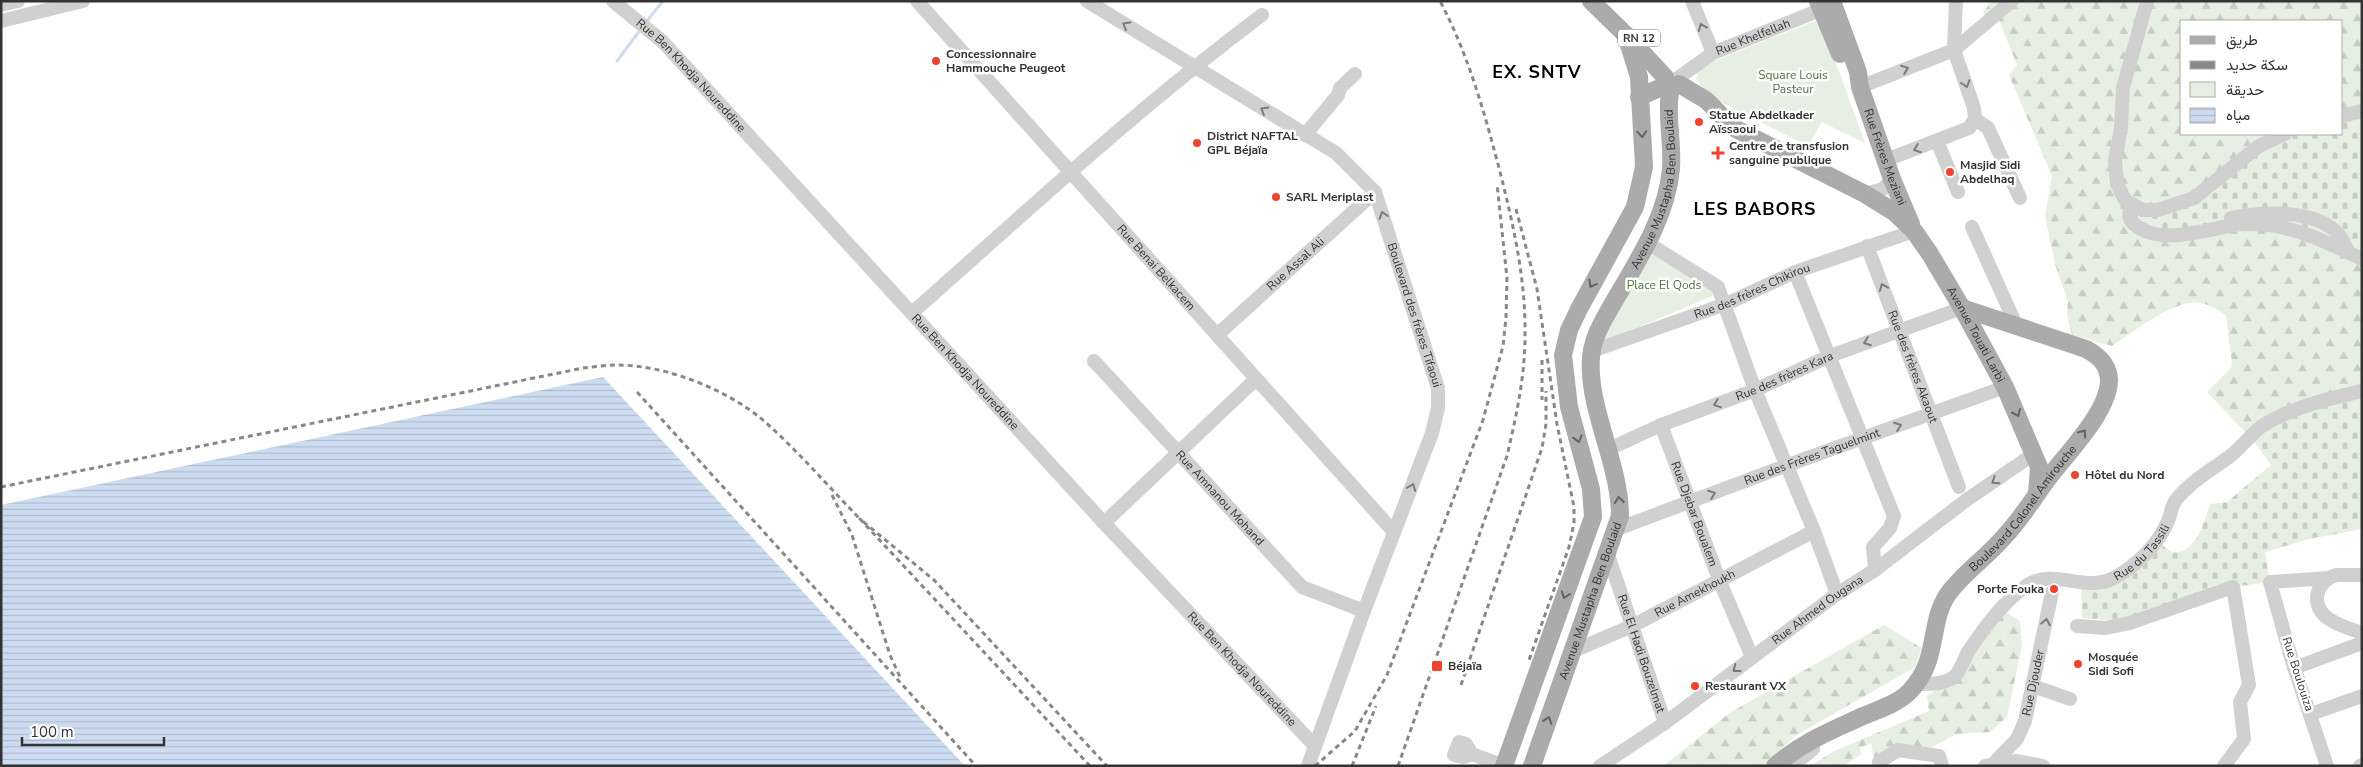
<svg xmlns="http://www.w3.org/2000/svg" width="2363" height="767" viewBox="0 0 2363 767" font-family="'Nunito Sans',Vazirmatn,sans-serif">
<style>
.forest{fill:url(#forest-firs)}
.cemetery{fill:url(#cemetery-stones)}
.green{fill:#e6efe1}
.water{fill:url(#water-rules)}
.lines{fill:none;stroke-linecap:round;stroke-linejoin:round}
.stream{stroke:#cddcf0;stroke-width:3}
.minor{stroke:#d0d0d0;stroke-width:14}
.major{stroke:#ababab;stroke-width:18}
.rail{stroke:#888;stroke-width:3;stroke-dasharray:5 4;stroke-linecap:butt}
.oneway{stroke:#7a7a7a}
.oneway2{stroke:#636363}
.poi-dot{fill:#f0422e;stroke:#fff;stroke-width:2}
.labels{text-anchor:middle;stroke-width:5;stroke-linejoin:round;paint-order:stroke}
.shield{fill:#fff;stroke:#707070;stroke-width:1}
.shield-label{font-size:11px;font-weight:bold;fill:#333}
.street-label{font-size:12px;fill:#333;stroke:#fff}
.poi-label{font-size:12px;font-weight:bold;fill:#333;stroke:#fff;text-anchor:start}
.park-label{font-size:12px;fill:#4c723c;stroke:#fff}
.district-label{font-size:18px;font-weight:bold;letter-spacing:1px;fill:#000;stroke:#fff}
</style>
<defs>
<pattern id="forest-firs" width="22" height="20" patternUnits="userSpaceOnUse" patternTransform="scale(1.25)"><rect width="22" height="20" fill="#e6efe1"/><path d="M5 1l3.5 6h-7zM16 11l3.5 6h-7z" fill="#c6cdc2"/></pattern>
<pattern id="cemetery-stones" width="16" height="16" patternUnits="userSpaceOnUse" patternTransform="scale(1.25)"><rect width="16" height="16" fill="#e6efe1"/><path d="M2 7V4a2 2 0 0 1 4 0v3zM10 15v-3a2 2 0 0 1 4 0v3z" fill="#c6cdc2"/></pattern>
<pattern id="water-rules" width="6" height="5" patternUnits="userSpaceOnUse" patternTransform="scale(1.25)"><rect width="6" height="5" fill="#cddcf0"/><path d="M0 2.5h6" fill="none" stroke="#b0bdce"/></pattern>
</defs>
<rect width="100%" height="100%" fill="#fff"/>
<path class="forest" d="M1992 1H2360L2362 107 2342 112V21H2182V134H2276L2185 198 2129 209 2270 225 2362 259V391L2250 437 2207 392 2231 368 2232 363 2226 315C2218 310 2211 305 2201 303 2174 298 2134 332 2112 346L2072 335 2067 315 2068 302 2055 264 2045 216 2052 176 2009 75 2017 65 1997 15 1986 17 1983 12Z
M2004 611 2020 621 2022 646 2007 717 1990 732 1956 734 1928 749 1874 759 1871 743 1860 748 1861 754 1844 766H1810L1834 751 1929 711 1927 695 1957 681 1969 657Z
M1884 625 1922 648 1915 667 1795 736 1764 766H1663L1731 712Z"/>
<path class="cemetery" d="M2362 111V257L2293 229 2192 231 2141 226 2131 208 2172 206 2285 134H2342V116Z
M2362 395V529L2309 539 2265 552 2270 582 2233 587 2106 628V620L2082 618 2081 583 2099 584 2159 539C2169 559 2187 555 2197 537 2203 528 2206 515 2210 504L2227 502 2271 465 2253 440 2288 416Z"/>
<path class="green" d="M1820 19 1865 143 1822 122 1808 146 1709 96 1696 79 1699 67Z
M1654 243 1722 292 1596 345Z"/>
<path class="water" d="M603 377 965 766H1V505Z"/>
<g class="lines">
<path class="stream" d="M646 22 663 1
M617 61 641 29"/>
<g class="minor">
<path id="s1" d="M613 1 663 42 1104 523 1315 746"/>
<path id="s2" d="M917 1 1394 532"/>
<path id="s3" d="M1087 1 1336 153 1375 192 1438 388V408L1432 433 1364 611 1308 766"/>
<path d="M1692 1 1713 53"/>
<path d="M2147 1 2123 88 2121 128 2115 161 2117 184 2125 200 2143 210H2158L2194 198 2259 146 2285 134"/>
<path d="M1 5 18 1"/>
<path d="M1 21 83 1"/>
<path id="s4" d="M1678 78 1713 53 1830 6"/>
<path d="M1860 87 1954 50 2012 1"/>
<path d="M2342 116 2362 111"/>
<path d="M1975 119 1988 128 2020 198"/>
<path d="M1305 135 1338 95 1340 88 1355 74"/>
<path d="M1937 141 1958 192"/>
<path d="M1886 160 1969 128 1975 119 1974 108 1954 50 1956 1"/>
<path d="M1865 194 1883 189 1892 179"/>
<path d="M2132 204C2128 211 2128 219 2134 224 2161 248 2211 227 2242 224 2251 224 2260 224 2269 225 2301 229 2333 245 2362 259"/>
<path d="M2231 218C2261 212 2317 208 2339 235 2343 240 2346 247 2348 252"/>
<path d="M1972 227 2017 327"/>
<path d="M1646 242 1718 287 1755 390 1814 531 1837 594"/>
<path id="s5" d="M1867 246 1959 487"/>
<path d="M1795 272 1894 516 1890 528 1873 547 1875 570"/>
<path d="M912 313C1027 211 1139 107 1262 15"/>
<path id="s6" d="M1217 335 1375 192"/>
<path id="s7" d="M1592 351 1726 304 1795 272 1914 231"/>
<path id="s8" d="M1094 361 1302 587 1364 611"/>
<path id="s9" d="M1661 425 1720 582 1752 657"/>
<path id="s10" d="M1609 449 1661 425 1755 390 1830 356 1962 308"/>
<path d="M1104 523 1256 379"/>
<path id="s11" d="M1617 529 1785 466 2005 387"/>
<path id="s12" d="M1608 555 1665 723"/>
<path d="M2329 578C2313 589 2313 608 2329 619 2339 626 2351 629 2362 633"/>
<path d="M2077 626 2106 628 2130 623 2233 587 2249 685 2240 702 2244 739 2224 766"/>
<path id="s13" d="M1573 651 1632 626 1814 531"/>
<path d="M2294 668 2362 643"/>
<path id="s14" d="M1916 684C1928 684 1947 685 1956 675 1961 669 1964 659 1968 652 1984 628 2002 603 2026 586 2053 567 2085 593 2114 578 2136 566 2158 545 2168 521 2171 515 2171 506 2176 500 2189 483 2211 470 2229 457 2241 448 2250 435 2262 426 2292 407 2328 399 2362 391"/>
<path d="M2033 686 2070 699"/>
<path d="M2311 714 2362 696"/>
<path d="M1459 742 1466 744 1472 754 1463 757 1454 755Z"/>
<path d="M1472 754 1505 766"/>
<path d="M1879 762 1898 750 1939 756 1942 766"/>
<path id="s15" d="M1994 763 2017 739 2025 721 2052 592"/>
<path id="s16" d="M1600 766 1665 723 1837 594 1875 570 1965 501 2035 453"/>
<path d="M1792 766 1813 749V738"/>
<path d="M1985 766 2017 761 2043 766"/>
<path d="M2327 766 2292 661 2270 582 2329 578 2336 575H2362"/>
<path d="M2360 766 2362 765"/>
</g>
<g class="major">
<path d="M1591 1 1626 35 1665 77"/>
<path d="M1818 1 1840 54"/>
<path id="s17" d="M1832 1 1858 72 1860 87 1892 179 1911 224"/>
<path id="s18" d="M1679 84 1706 100 1734 128 1865 194 1894 212 1914 231 1930 254 1962 308 2005 387 2039 467 2037 494"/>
<path d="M1639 97 1662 87"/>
<path d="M1504 766 1593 517 1591 489 1569 407 1563 355 1569 330 1579 309 1635 207 1644 167 1639 77 1626 35"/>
<path id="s19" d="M1532 766 1620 516C1620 463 1587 408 1591 357 1592 344 1597 332 1603 321 1629 273 1666 224 1671 169 1673 143 1666 118 1670 93"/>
<path id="s20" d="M1775 766C1802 742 1831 731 1863 716 1878 710 1899 703 1910 691 1940 660 1928 623 1948 594 1963 573 1987 557 2004 537 2021 519 2033 499 2047 480 2066 454 2108 413 2109 381 2109 365 2099 356 2086 349L1962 308"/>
</g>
<path class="rail" d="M1516 209 1537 289 1557 424 1574 507V523L1569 547 1528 663
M1542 360V400
M637 392 976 766
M1 487 583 368C594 367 606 365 617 365 665 365 727 389 764 421 798 451 828 486 860 519
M832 495 852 535 890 655 900 677
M1461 685 1542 448 1546 424V391
M1090 766 860 519 934 580 1107 766
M1315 766 1355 731 1387 675 1483 420 1503 346 1506 318 1507 278 1497 184
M1352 766 1376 706
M1398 766 1507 456C1516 417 1525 377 1525 336 1526 279 1513 223 1499 168 1484 111 1468 54 1440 1"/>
</g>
<defs><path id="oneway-chevron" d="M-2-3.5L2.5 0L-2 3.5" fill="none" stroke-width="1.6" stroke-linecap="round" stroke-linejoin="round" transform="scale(1.25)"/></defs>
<g class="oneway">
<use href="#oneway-chevron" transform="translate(1126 25) rotate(-149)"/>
<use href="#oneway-chevron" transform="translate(1702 27) rotate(-113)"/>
<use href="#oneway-chevron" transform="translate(1905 69) rotate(-21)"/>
<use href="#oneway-chevron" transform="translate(1966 84) rotate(72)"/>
<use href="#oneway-chevron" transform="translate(1264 110) rotate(-149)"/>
<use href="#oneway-chevron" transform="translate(1917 149) rotate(160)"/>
<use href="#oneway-chevron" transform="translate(1383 215) rotate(-108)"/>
<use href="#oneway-chevron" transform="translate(1883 287) rotate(-112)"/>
<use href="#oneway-chevron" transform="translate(1867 342) rotate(160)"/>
<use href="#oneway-chevron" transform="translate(1717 404) rotate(159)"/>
<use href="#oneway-chevron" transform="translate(1898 426) rotate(-20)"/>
<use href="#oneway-chevron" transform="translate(1995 481) rotate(146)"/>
<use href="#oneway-chevron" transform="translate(1412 487) rotate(-69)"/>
<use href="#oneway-chevron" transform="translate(1712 494) rotate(-21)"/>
<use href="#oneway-chevron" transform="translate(2046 622) rotate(-79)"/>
<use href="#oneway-chevron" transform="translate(1736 669) rotate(143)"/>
</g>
<g class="oneway2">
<use href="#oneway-chevron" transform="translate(1642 134) rotate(86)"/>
<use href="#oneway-chevron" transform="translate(1592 284) rotate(119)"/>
<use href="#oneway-chevron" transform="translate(2017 413) rotate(66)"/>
<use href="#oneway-chevron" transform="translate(2083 433) rotate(-54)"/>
<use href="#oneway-chevron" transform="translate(1578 439) rotate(75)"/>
<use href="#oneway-chevron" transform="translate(1619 500) rotate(-97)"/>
<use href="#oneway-chevron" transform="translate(1565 595) rotate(110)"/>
<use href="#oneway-chevron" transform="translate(1548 720) rotate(-71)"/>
</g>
<g class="poi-dot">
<circle cx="936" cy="61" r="5"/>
<circle cx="1699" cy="122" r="5"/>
<circle cx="1197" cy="143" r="5"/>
<path d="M1715.5 145.5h5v5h5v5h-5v5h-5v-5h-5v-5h5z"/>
<circle cx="1950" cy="172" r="5"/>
<circle cx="1276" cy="197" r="5"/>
<circle cx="2075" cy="475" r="5"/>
<circle cx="2054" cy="589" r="5"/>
<circle cx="2078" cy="664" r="5"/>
<rect x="1431" y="660" width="12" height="12" rx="2.5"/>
<circle cx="1695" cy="686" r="5"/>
</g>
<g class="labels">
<rect class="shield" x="1618" y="29.5" width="42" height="17" rx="4"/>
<g class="shield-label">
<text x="1639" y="42">RN 12</text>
</g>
<g class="street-label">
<text dy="4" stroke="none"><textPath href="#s4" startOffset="86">Rue Khelfellah</textPath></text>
<text dy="4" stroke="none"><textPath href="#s1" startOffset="108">Rue Ben Khodja Noureddine</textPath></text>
<text dy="4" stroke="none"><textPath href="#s17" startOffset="165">Rue Frères Meziani</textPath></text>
<text dy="4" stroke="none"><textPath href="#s19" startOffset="610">Avenue Mustapha Ben Boulaid</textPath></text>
<text dy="4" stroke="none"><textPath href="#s6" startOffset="106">Rue Assal Ali</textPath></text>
<text dy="4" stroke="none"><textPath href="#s2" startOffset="358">Rue Benai Belkacem</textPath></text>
<text dy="4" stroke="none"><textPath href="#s7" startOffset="171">Rue des frères Chikirou</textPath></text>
<text dy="4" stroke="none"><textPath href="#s3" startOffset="476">Boulevard des frères Tifaoui</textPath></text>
<text dy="4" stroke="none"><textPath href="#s18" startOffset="400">Avenue Touati Larbi</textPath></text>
<text dy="4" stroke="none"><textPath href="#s5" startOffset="129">Rue des frères Akaout</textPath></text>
<text dy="4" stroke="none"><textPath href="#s1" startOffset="512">Rue Ben Khodja Noureddine</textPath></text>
<text dy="4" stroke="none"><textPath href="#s10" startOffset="190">Rue des frères Kara</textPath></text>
<text dy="4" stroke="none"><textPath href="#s11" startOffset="208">Rue des Frères Taguelmint</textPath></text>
<text dy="4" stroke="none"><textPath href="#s8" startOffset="186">Rue Amnanou Mohand</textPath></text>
<text dy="4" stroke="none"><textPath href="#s20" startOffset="375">Boulevard Colonel Amirouche</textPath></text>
<text dy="4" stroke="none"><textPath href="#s9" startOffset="95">Rue Djebar Boualem</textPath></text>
<text dy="4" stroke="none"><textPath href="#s14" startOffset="285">Rue du Tassili</textPath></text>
<text dy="4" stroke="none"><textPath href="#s13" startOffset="135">Rue Amekhoukh</textPath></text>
<text dy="4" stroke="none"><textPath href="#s19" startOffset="175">Avenue Mustapha Ben Boulaid</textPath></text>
<text dy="4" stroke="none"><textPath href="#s16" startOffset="268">Rue Ahmed Ougana</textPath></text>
<text dy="4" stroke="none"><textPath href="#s12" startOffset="104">Rue El Hadi Bouzelmat</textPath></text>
<text dy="4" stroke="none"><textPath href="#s1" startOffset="918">Rue Ben Khodja Noureddine</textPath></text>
<text transform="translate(2298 674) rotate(72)" y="4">Rue Boulouiza</text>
<text dy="4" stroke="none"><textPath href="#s15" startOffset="92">Rue Djouder</textPath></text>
</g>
<g class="poi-label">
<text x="946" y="58">Concessionnaire<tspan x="946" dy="14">Hammouche Peugeot</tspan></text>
<text x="1709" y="119">Statue Abdelkader<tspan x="1709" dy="14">Aïssaoui</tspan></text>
<text x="1207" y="140">District NAFTAL<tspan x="1207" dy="14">GPL Béjaïa</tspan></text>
<text x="1729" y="150">Centre de transfusion<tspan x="1729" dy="14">sanguine publique</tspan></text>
<text x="1960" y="169">Masjid Sidi<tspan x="1960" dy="14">Abdelhaq</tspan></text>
<text x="1286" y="201">SARL Meriplast</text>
<text x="2085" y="479">Hôtel du Nord</text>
<text x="2044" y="593" text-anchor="end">Porte Fouka</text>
<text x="2088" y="661">Mosquée<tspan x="2088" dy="14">Sidi Sofi</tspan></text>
<text x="1448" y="670">Béjaïa</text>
<text x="1705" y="690">Restaurant VX</text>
</g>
<g class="park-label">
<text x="1793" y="79">Square Louis<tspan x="1793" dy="14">Pasteur</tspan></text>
<text x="1664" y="289">Place El Qods</text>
</g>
<g class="district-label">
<text x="1537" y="78">EX. SNTV</text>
<text x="1755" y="215">LES BABORS</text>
</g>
</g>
<rect width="2363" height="767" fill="none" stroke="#333333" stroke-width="5"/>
<rect x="2180" y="20" width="162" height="115" fill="#ffffff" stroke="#adadad"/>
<rect x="2190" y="36" width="25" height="8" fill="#ababab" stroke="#adadad"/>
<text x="2226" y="45" font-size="15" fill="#333333">طريق</text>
<rect x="2190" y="61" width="25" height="8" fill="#888888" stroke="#adadad"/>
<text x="2226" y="70" font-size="15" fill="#333333">سكة حديد</text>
<rect x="2190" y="82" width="25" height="15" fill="#e6efe1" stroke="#adadad"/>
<text x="2226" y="95" font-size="15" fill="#333333">حديقة</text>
<rect x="2190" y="108" width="25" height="15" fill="url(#water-rules)" stroke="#adadad"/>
<text x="2226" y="120" font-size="15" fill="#333333">مياه</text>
<path d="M22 737v8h142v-8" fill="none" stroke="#333333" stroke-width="2.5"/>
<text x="30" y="737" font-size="15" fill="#333333" stroke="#ffffff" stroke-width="4" paint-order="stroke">100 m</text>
</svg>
